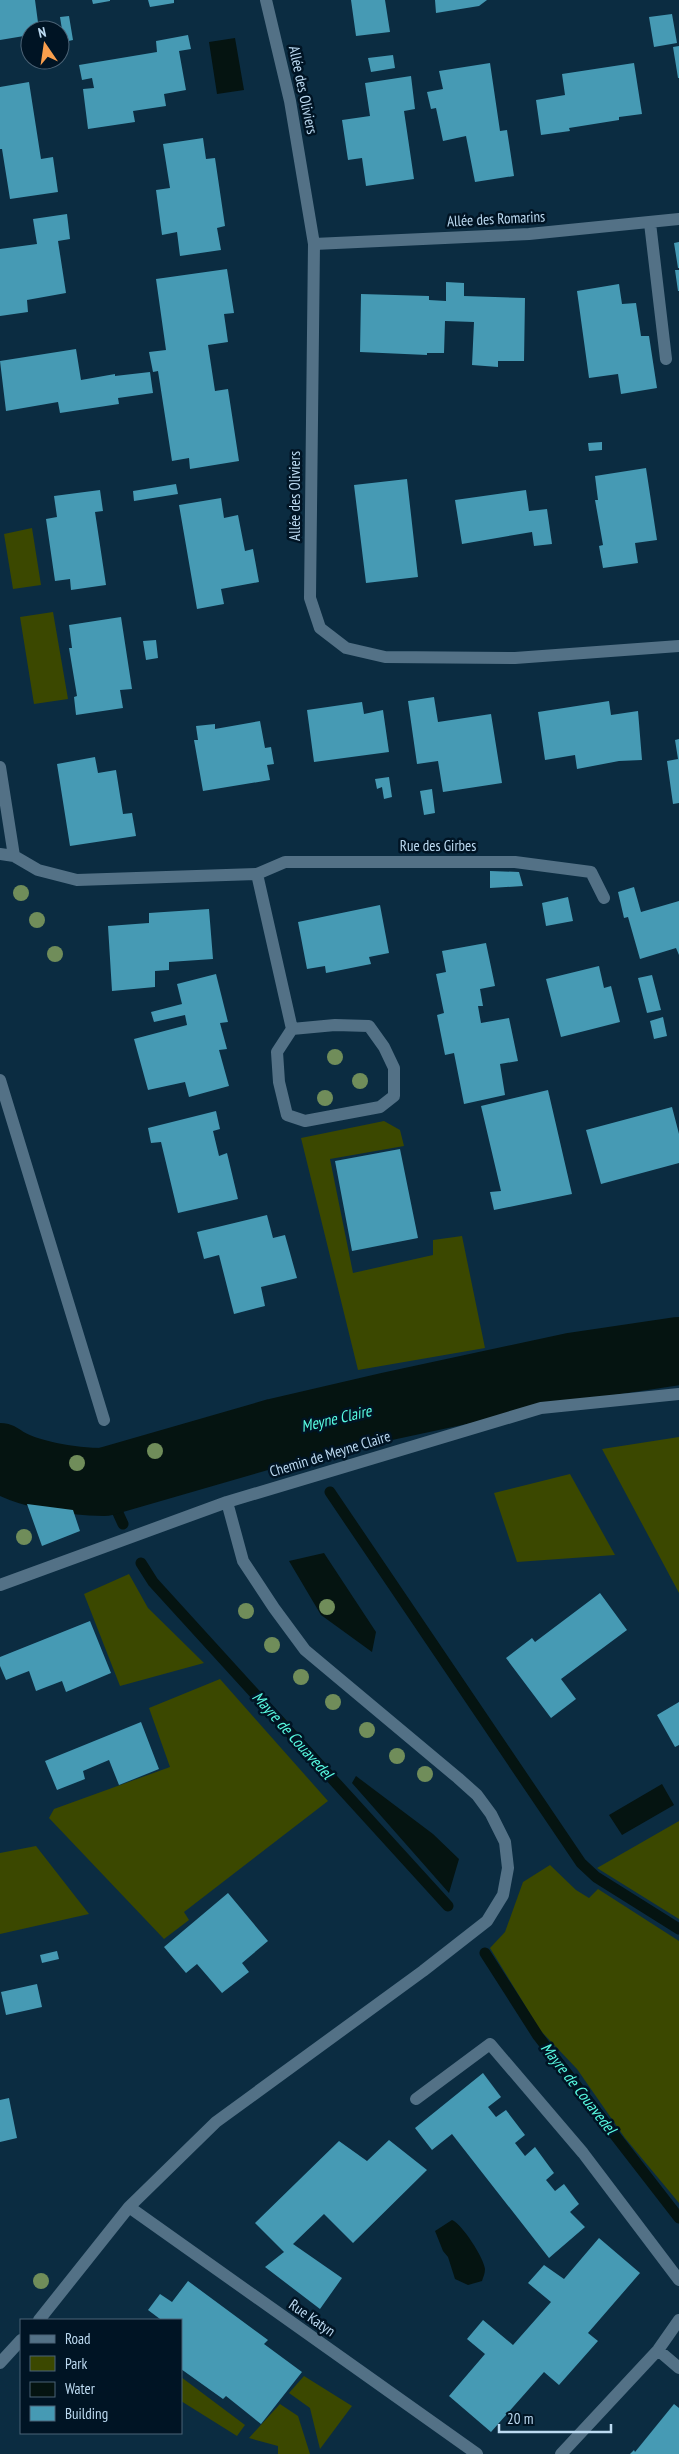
<svg xmlns="http://www.w3.org/2000/svg" width="679" height="2454" viewBox="0 0 679 2454" font-family="'PT Sans Narrow',sans-serif">
<style>
.green{fill:#3b4800}
.water{fill:#051411}
.lines{fill:none;stroke-linecap:round;stroke-linejoin:round}
.stream{stroke:#051411;stroke-width:11}
.river{stroke:#051411;stroke-width:68}
.building{fill:#469ab4}
.minor{stroke:#537186;stroke-width:12}
.tree{fill:#708d5a}
.labels{text-anchor:middle;stroke-width:5;stroke-linejoin:round;paint-order:stroke}
.street-label{font-size:15px;fill:#bcdaf1;stroke:#001424}
.water-label{font-size:16px;font-style:italic;fill:#57fae0;stroke:#001424}
</style>
<rect width="100%" height="100%" fill="#0b2c41"/>
<path class="green" d="M32 528 41 585 13 589 4 534Z
M53 612 68 699 34 704 20 617Z
M384 1121 400 1130 404 1146 330 1159 353 1273 433 1255V1240L462 1236 485 1348 358 1370 301 1138Z
M679 1437V1593L602 1449Z
M570 1474 615 1555 517 1562 494 1493Z
M129 1574 148 1608 204 1663 120 1686 84 1594Z
M220 1679 328 1801 184 1912 189 1920 164 1939 49 1818 54 1809 170 1767 149 1708Z
M679 1821V1919L597 1868Z
M36 1846 89 1914 0 1934V1853Z
M550 1865 576 1890 589 1898 598 1889 679 1941V2203L625 2138 577 2069 540 2030 490 1948 505 1932 523 1882Z
M304 2376 352 2406 320 2449 310 2408 289 2393Z
M181 2377 245 2425 237 2436 181 2401Z
M280 2404 298 2416 310 2454H278V2446L249 2438Z"/>
<path class="water" d="M235 38 244 90 217 94 209 42Z
M324 1553 376 1632 372 1652 321 1615 289 1561Z
M356 1776 433 1834 459 1859 449 1893 352 1783Z
M662 1784 674 1805 622 1835 609 1815Z
M452 2220C462 2224 484 2258 485 2269 485 2274 483 2277 482 2281L468 2285 455 2279 448 2257 443 2251 435 2231Z"/>
<g class="lines">
<path class="stream" d="M277 1432 293 1455
M104 1482 123 1524
M330 1492 581 1863 596 1877 679 1929
M141 1563 153 1582 448 1906
M485 1953 538 2036 679 2218"/>
<path class="river" d="M0 1457C24 1475 74 1482 104 1482L277 1432 389 1406 571 1367 679 1351"/>
</g>
<path class="building" d="M0 0H35L39 30H30V35L0 40Z
M92 0H110V1L93 4Z
M148 0H174V3L150 7Z
M351 0H385L390 32 356 36Z
M435 0H487L479 6 436 13Z
M672 14 677 43 654 47 649 17Z
M69 16 73 40 64 42 60 17Z
M188 35 191 49 179 51 186 90 164 94 166 106 133 111 135 122 88 129 83 89 94 88 92 78 82 80 79 65 157 52 156 41Z
M679 46V78H678L673 47Z
M393 55 395 68 371 72 368 58Z
M490 63 500 131 507 130 514 176 475 182 466 136 443 141 436 108 431 109 427 92 443 89 439 71Z
M634 63 642 114 619 117V120L569 128 570 131 541 135 536 100 565 95 562 74Z
M411 76 415 109 404 111 414 179 366 186 362 158 348 160 342 120 370 116 365 83Z
M29 82 41 159 53 157 58 192 10 199 2 149H0V87Z
M203 138 206 159 215 158 225 226 217 228 221 250 180 256 177 232 162 235 156 190 170 188 163 144Z
M67 214 70 239 58 241 66 293 27 300 28 312 0 316V249L37 244 33 219Z
M679 242V268H678L674 243Z
M227 269 234 313 224 314 228 342 208 345 215 391 228 389 239 461 190 469 189 458 172 461 158 371 153 372 149 352 166 350 156 279Z
M675 270H679V291H678Z
M446 282 464 283V296L525 298 524 361H498V367L472 365 474 322 445 321 444 353H427V355L360 352 361 294 429 296V300L446 301Z
M619 284 622 304 636 303 641 336H649L657 388 621 394 618 374 589 378 577 291Z
M76 349 81 380 115 374V376L150 372 153 393 118 398 119 404 60 413 58 402 6 411 0 361Z
M602 442V450L589 451 588 443Z
M646 468 657 540 635 543 638 563 603 568 599 546 603 545 595 500H598L595 476Z
M407 479 418 577 366 583 354 485Z
M176 484 178 494 134 501 133 491Z
M100 490 103 511 95 512 106 585 71 590 70 579 55 581 46 519 57 517 54 496Z
M526 490 529 511 547 509 552 544 534 546 532 532 462 544 455 500Z
M221 498 224 518 238 515 245 551 253 549 259 582 221 589 224 604 197 609 179 505Z
M121 617 132 689 120 690 123 708 76 715 74 697 77 696 69 648H72L69 625Z
M156 640 158 658 146 660 143 641Z
M434 697 438 722 491 714 502 783 443 792 438 761 417 764 408 701Z
M609 701 611 715 638 711 642 760 619 761 577 769 575 755 545 760 538 712Z
M362 702 364 714 383 710 389 752 314 762 307 710Z
M260 721 265 748 271 747 274 764 267 765 270 780 203 791 194 740H198L196 726 215 724V729Z
M679 739V803L673 804 667 761 678 759 675 740Z
M95 757 98 773 116 770 123 814 132 813 136 836 70 846 57 764Z
M389 777 392 797 384 799 382 787 377 789 375 779Z
M432 789 435 813 424 815 420 791Z
M490 871 519 872 523 886 490 888Z
M634 887 641 912 679 901V955L676 948 640 959 628 917 624 918 618 892Z
M568 897 573 921 546 926 542 903Z
M380 905 389 953 369 957 371 964 326 973 325 966 307 969 298 922Z
M209 909 213 959 169 962V970L155 971V987L112 991 108 926 149 923V913Z
M486 943 495 986 480 989 483 1006H478L481 1023 509 1018 518 1061 500 1064 505 1095 464 1104 454 1053 445 1055 437 1015 444 1013 436 974 446 972 442 951Z
M599 966 604 988 611 986 620 1022 561 1037 546 979Z
M216 974 228 1022 220 1023 227 1049 219 1050 229 1086 189 1097 185 1082 148 1090 134 1039 187 1025 185 1015 154 1022 151 1012 182 1004 177 984Z
M652 975 661 1010 647 1013 638 978Z
M663 1017 667 1036 654 1039 650 1021Z
M548 1090 572 1194 494 1210 490 1192 501 1191 481 1106Z
M672 1107 679 1134V1163L601 1184 586 1130Z
M216 1111 220 1129 213 1131 219 1156 227 1153 238 1199 178 1213 161 1142 151 1143 148 1128Z
M400 1149 418 1238 352 1251 335 1161Z
M267 1215 273 1238 285 1235 297 1278 261 1287 265 1306 234 1314 219 1255 204 1259 197 1232Z
M27 1504 73 1510 80 1531 42 1546Z
M600 1593 627 1630 561 1679 576 1699 551 1718 506 1658 532 1638 535 1642Z
M90 1621 111 1673 66 1692 62 1681 36 1691 29 1671 6 1680 0 1666V1657Z
M679 1702V1745L675 1747 657 1715Z
M141 1722 159 1769 119 1785 109 1760 83 1771 85 1779 57 1790 45 1761Z
M228 1893 268 1941 242 1963 249 1972 222 1993 197 1964 186 1973 164 1947Z
M57 1951 59 1959 42 1963 40 1955Z
M37 1984 42 2007 6 2015 1 1992Z
M483 2073 501 2097 488 2107 496 2117 506 2110 525 2135 515 2143 525 2156 535 2147 554 2173 546 2180 555 2191 564 2184 579 2204 570 2212 585 2227 549 2258 452 2134 432 2150 415 2128Z
M9 2098 17 2138 0 2142V2100Z
M389 2140 427 2170 353 2243 324 2214 293 2244 342 2278 320 2309 265 2267 284 2252 255 2223 339 2141 367 2161Z
M599 2238 640 2273 588 2333 598 2341 559 2385 544 2372 491 2432 449 2396 485 2354 467 2339 483 2320 513 2345 551 2302 528 2283 544 2265 564 2279Z
M188 2281 268 2340 264 2344 302 2372 261 2424 226 2396 223 2399 181 2369V2320H158L160 2319 148 2310 160 2294 172 2302Z
M674 2404 679 2408V2454H630L634 2450 635 2452Z"/>
<g class="lines">
<path class="minor" d="M266 0 290 101 314 244 310 598 320 628 346 648 385 657 515 658 679 646
M650 223 666 359
M314 244 529 234 679 219
M0 767 14 856
M0 854 14 856 38 870 77 880 257 874 292 1029
M257 874 285 862H515L591 872 604 898
M335 1025 369 1026 384 1047 394 1068V1096L380 1107 305 1121 287 1115 279 1082 277 1052 292 1029Z
M0 1080 104 1420
M0 1585 227 1502 541 1408 679 1394
M416 2099 490 2044 583 2153 679 2280
M129 2207 477 2454
M39 2320 129 2207 216 2122 423 1971 487 1921 503 1895 508 1868 505 1842 491 1814 477 1795 458 1778 305 1650 274 1608 243 1561 227 1502
M658 2350 679 2368
M0 2363 21 2340
M561 2454 658 2350 679 2320"/>
</g>
<g class="tree">
<circle cx="21" cy="893" r="8"/>
<circle cx="37" cy="920" r="8"/>
<circle cx="55" cy="954" r="8"/>
<circle cx="335" cy="1057" r="8"/>
<circle cx="360" cy="1081" r="8"/>
<circle cx="325" cy="1098" r="8"/>
<circle cx="155" cy="1451" r="8"/>
<circle cx="77" cy="1463" r="8"/>
<circle cx="24" cy="1537" r="8"/>
<circle cx="327" cy="1607" r="8"/>
<circle cx="246" cy="1611" r="8"/>
<circle cx="272" cy="1645" r="8"/>
<circle cx="301" cy="1677" r="8"/>
<circle cx="333" cy="1702" r="8"/>
<circle cx="367" cy="1730" r="8"/>
<circle cx="397" cy="1756" r="8"/>
<circle cx="425" cy="1774" r="8"/>
<circle cx="41" cy="2281" r="8"/>
</g>
<g class="labels">
<g class="street-label">
<text transform="translate(303 90) rotate(78)" y="5">Allée des Oliviers</text>
<text transform="translate(496 219) rotate(-3)" y="5">Allée des Romarins</text>
<text transform="translate(295 496) rotate(-90)" y="5">Allée des Oliviers</text>
<text x="438" y="851">Rue des Girbes</text>
<text transform="translate(330 1454) rotate(-17)" y="5">Chemin de Meyne Claire</text>
<text transform="translate(312 2318) rotate(35)" y="5">Rue Katyn</text>
</g>
<g class="water-label">
<text transform="translate(336 1418) rotate(-13)" y="6">Meyne Claire</text>
<text transform="translate(293 1735) rotate(48)" y="6">Mayre de Couavedel</text>
<text transform="translate(579 2088) rotate(52)" y="6">Mayre de Couavedel</text>
</g>
</g>
<rect x="20" y="2319" width="162" height="115" fill="#001424" stroke="#4b6376"/>
<rect x="30" y="2335" width="25" height="8" fill="#537186" stroke="#4b6376"/>
<text x="65" y="2344" font-size="15" fill="#bcdaf1">Road</text>
<rect x="30" y="2356" width="25" height="15" fill="#3b4800" stroke="#4b6376"/>
<text x="65" y="2369" font-size="15" fill="#bcdaf1">Park</text>
<rect x="30" y="2382" width="25" height="15" fill="#051411" stroke="#4b6376"/>
<text x="65" y="2394" font-size="15" fill="#bcdaf1">Water</text>
<rect x="30" y="2406" width="25" height="15" fill="#469ab4" stroke="#4b6376"/>
<text x="65" y="2419" font-size="15" fill="#bcdaf1">Building</text>
<g transform="translate(45 45) rotate(347)"><circle r="24" fill="#001424" stroke="#4b6376"/>
<path d="M0-4L9 19L0 12L-9 19Z" fill="#f99f4d"/>
<text y="-8" font-size="14" font-weight="bold" text-anchor="middle" fill="#bcdaf1">N</text>
</g>
<path d="M499 2424v8h112v-8" fill="none" stroke="#bcdaf1" stroke-width="2.5"/>
<text x="507" y="2424" font-size="15" fill="#bcdaf1" stroke="#001424" stroke-width="4" paint-order="stroke">20 m</text>
</svg>
